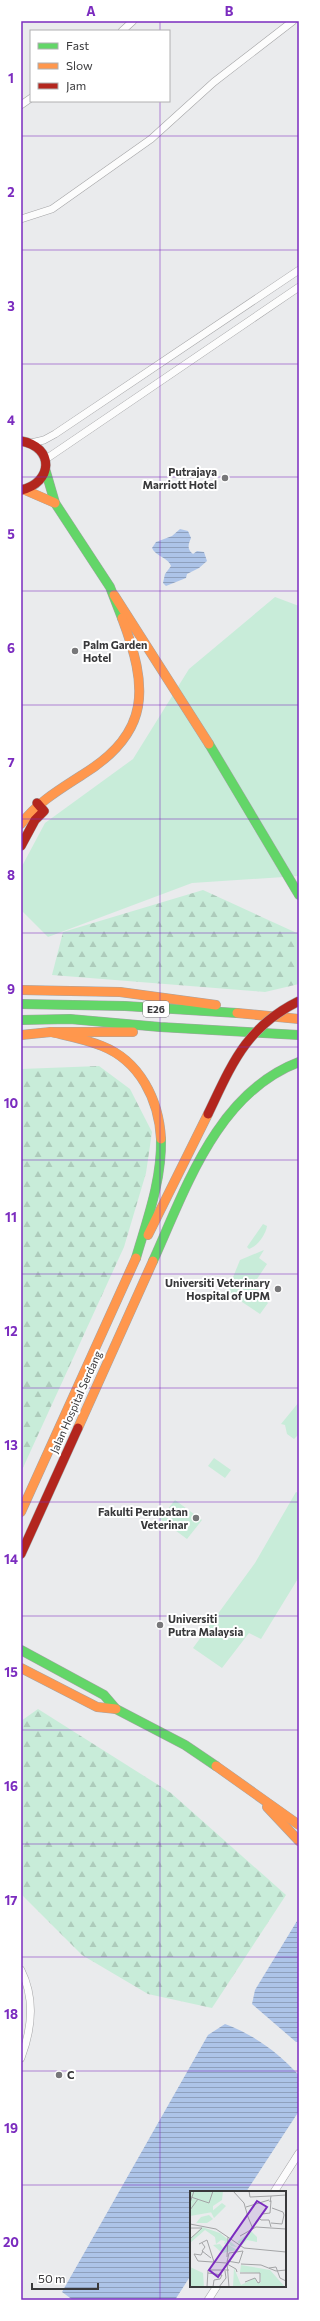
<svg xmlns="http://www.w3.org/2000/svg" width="320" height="2321" font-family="Commissioner,sans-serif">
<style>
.green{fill:#c8ecd9}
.forest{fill:url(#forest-firs)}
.water{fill:url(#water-rules)}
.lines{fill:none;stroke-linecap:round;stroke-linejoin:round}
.street-casing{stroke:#a4a4a6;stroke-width:8}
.fast-casing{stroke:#a4a4a6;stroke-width:10}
.slow-casing{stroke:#a4a4a6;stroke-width:10}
.jam-casing{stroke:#a4a4a6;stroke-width:10}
.street{stroke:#fcfcfc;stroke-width:7}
.fast{stroke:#63d668;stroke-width:9}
.slow{stroke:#ff974d;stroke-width:9}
.jam{stroke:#b3261e;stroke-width:9}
.jam-bridge-casing{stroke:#a4a4a6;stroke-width:10;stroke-linecap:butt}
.jam-bridge{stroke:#b3261e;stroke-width:9}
.grid{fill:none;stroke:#7b2cbf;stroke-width:1;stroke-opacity:0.55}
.poi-dot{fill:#777779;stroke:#fff;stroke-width:1.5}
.labels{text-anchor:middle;stroke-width:4;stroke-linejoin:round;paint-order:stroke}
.shield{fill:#fff;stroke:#747476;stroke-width:1}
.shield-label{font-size:10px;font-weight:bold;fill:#39393b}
.poi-label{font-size:11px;font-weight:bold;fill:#39393b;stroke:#fff;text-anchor:end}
.street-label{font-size:11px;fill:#39393b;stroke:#fff}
.inset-road{fill:none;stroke:#a3a4a6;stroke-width:1}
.view{fill:#7b2cbf;fill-opacity:0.15;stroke:#7b2cbf;stroke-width:2}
.inset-edge{fill:none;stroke:#39393b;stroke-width:2}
.neatline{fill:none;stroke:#7b2cbf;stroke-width:1.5}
.grid-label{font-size:13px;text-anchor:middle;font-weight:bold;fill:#7b2cbf}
</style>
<defs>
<pattern id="forest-firs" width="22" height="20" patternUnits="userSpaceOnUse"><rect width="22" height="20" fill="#c8ecd9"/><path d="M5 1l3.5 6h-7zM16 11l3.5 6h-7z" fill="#adcbbb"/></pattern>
<pattern id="water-rules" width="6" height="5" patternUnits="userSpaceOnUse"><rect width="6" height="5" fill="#adc4e8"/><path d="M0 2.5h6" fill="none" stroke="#8ea0bd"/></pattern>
</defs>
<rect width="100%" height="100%" fill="#eaebed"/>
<g class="green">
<polygon points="275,597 299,606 299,876 192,883 48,937 21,910 21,868 45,823 133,759 189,669"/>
<path d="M263,1224l4,2c-1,8 -10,21 -18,23l-2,-2z"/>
<polygon points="264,1250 259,1258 267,1264 257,1279 259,1300 264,1299 268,1303 260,1314 227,1292 240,1260"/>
<polygon points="299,1402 299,1434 294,1439 287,1434 285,1425 281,1424"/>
<polygon points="214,1458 231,1470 225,1478 208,1466"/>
<polygon points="296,1492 299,1493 299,1577 261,1639 249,1633 222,1668 193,1648 255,1563"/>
<polygon points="175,1500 202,1520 187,1539 160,1519"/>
</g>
<g class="forest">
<polygon points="203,890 299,934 299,984 265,992 52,975 63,932"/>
<polygon points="99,1066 130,1089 152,1132 146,1173 124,1247 21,1472 21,1069"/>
<polygon points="38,1709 171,1793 286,1895 212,2008 148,1994 82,1955 21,1894 21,1721"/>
</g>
<g class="water">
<path d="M180,529l8,2 3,7c-3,7 -4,11 2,16l4,-3 7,1 3,9 -8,7 -12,6 -1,4 -20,8 -3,-3 2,-9 6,-8c-3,-9 -15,-9 -19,-18l4,-6 16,-6z"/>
<polygon points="297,1921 299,2042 296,2042 252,2004 255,1990"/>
<path d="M225,2024c31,12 51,27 74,51v36l-53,81h-55v83l-16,25h-102l-11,-8 146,-257z"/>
</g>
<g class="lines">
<defs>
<g id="street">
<polyline points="122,31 133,21"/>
<polyline points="21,105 31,98"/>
<polyline points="21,219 52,209 151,139 214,82 293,21"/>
<polyline points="31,443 44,440 55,434 299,270"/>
<polyline points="46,459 299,287"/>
<path d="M21,1970c14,28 11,59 0,88"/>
<polyline points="274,2192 299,2153"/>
<polyline points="208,2300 217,2286"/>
</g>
<g id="fast">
<polyline points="46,472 55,503 110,587 122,618"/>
<polyline points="209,744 299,895"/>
<polyline points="21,1004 125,1006 237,1013"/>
<polyline points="21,1020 70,1019 160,1027 299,1035"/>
<path d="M136,1258c11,-38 26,-78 25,-119"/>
<path d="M153,1261c33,-73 64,-168 146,-199"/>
<polyline points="21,1650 104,1695 116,1709 185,1745 216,1766"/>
</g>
<g id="slow">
<polyline points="25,490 55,503"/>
<polyline points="114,595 209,744"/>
<path d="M21,824c17,-22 38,-34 61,-49 70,-43 66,-88 40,-157"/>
<polyline points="21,990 120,992 216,1005"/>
<polyline points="237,1013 299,1019"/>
<path d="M51,1032c17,4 34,7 51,14 38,15 57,54 59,93"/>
<polyline points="21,1035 51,1032 133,1032"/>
<polyline points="148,1235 208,1114"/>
<polyline points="78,1428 153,1261"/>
<polyline points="21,1512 136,1258"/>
<polyline points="21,1668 97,1707 116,1709"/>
<polyline points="216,1766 299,1825"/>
<polyline points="267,1807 299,1841"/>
</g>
<g id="jam">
<path d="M21,441c34,6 32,42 0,49"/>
<polyline points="21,846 35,820 44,811 37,803"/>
<polyline points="21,1554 78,1428"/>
</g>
</defs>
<use href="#street" class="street-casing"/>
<use href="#fast" class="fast-casing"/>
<use href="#slow" class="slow-casing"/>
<use href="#jam" class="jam-casing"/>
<use href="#street" class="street"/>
<use href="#fast" class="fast"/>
<use href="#slow" class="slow"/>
<use href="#jam" class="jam"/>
<defs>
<path id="jam-bridge" d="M208,1114c24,-50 38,-87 91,-113"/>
</defs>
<use href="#jam-bridge" class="jam-bridge-casing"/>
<use href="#jam-bridge" class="jam-bridge"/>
</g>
<path class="grid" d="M160,21v10M160,101v2199M21,136h278M21,250h278M21,364h278M21,477h278M21,591h278M21,705h278M21,819h278M21,933h278M21,1047h278M21,1160h278M21,1274h278M21,1388h278M21,1502h278M21,1616h278M21,1730h278M21,1844h278M21,1957h278M21,2071h278M21,2185h278"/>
<g class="poi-dot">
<circle cx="225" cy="478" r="4"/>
<circle cx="75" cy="651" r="4"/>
<circle cx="278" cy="1289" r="4"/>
<circle cx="196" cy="1518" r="4"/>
<circle cx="160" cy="1625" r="4"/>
<circle cx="59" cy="2075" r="4"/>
</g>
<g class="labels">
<rect class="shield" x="143" y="1001" width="26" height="16" rx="3"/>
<g class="shield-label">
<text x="156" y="1013">E26</text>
</g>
<g class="poi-label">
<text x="217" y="476">Putrajaya<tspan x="217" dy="13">Marriott Hotel</tspan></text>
<text x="83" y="649" text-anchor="start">Palm Garden<tspan x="83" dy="13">Hotel</tspan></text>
<text x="270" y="1287">Universiti Veterinary<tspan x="270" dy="13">Hospital of UPM</tspan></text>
<text x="188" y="1516">Fakulti Perubatan<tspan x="188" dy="13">Veterinar</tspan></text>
<text x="168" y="1623" text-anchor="start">Universiti<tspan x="168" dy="13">Putra Malaysia</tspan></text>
<text x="67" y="2079" text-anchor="start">C</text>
</g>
<g class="street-label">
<text transform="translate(76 1402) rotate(-66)" y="4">Jalan Hospital Serdang</text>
</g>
</g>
<g transform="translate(190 2191)">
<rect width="96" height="96" fill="#eaebed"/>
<path d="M0,0h33l-1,9 -9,6v6l-23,4zM30,53l3,4 4,-4 10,6 -15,3 -9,-8zM51,74l29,5 15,17h-52l1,-19 7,17 14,-7 2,5 4,-1 -1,-9 -20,-1z" fill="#c8ecd9"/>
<path d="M12,36l18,6 17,14 -6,-1 -2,-3 -5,1 1,-3 -4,-1 -5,4 -1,-7 -10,-7 -15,13v-3zM61,40l6,6v5l-10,-2 -5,5 -5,-3zM0,76l13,6 1,14h-14z" fill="#c8ecd9"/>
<path d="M32,12l4,3 -12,12 -3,-6zM19,24l4,4 -6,4h-11l5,-6z" fill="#c8ecd9"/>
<path class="inset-road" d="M43,0l11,12 4,14M59,0l1,6 21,-1 -1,6 1,-2M81,5l15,-1M1,6l18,6 4,-12M0,12l4,-12M56,16l23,-7M0,19l8,-11M58,26l5,12M81,32l11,1 2,-9 -1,-3 -11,-4M0,33l26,5 28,19 42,4M81,36l-2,-7h-8l-2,-2 3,-4 8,-1 1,-12M0,37h12l-12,11M50,45l16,-9 30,2M12,52l3,4 -3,4 9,7M9,53l8,-4 7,22M13,60l-2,4 -7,-1 4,7 29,2M37,66l1,-20M37,70l12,2M37,71l2,-9 14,-2M37,72l2,24M49,72l4,-12M37,73l9,5 1,3M51,73l20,1 15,6 10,-1M79,77l7,-1 4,11 6,3M18,82l14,2 -2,4 -6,1 -1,7M50,82h20v9l-2,1 -3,-5 -10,4M17,96l1,-17h21M29,96l7,-9 -1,-7"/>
<path class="view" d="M67,10l10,6 -49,70 -9,-7z"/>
<rect width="96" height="96" class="inset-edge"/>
</g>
<rect width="320" height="2321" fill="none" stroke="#ffffff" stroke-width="44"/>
<rect x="30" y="30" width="140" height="72" fill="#ffffff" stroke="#b0b0b1"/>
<rect x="38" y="43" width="20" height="6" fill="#63d668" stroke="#b0b0b1"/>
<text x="66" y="50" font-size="12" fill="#39393b">Fast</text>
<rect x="38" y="63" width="20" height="6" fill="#ff974d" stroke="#b0b0b1"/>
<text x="66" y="70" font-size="12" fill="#39393b">Slow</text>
<rect x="38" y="83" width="20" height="6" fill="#b3261e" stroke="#b0b0b1"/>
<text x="66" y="90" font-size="12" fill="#39393b">Jam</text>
<path d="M32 2283v6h66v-6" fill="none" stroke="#39393b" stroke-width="2"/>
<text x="38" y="2283" font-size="12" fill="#39393b" stroke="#ffffff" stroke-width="3" paint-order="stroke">50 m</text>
<rect x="22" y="22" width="276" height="2277" class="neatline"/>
<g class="grid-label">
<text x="91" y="16">A</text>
<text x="229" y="16">B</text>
<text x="11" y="83">1</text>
<text x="11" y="197">2</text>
<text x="11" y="311">3</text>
<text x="11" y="425">4</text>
<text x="11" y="539">5</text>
<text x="11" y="653">6</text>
<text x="11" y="767">7</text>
<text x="11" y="880">8</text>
<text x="11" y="994">9</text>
<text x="11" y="1108">10</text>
<text x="11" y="1222">11</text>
<text x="11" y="1336">12</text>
<text x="11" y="1450">13</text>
<text x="11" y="1564">14</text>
<text x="11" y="1677">15</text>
<text x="11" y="1791">16</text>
<text x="11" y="1905">17</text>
<text x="11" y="2019">18</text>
<text x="11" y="2133">19</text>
<text x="11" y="2247">20</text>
</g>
</svg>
